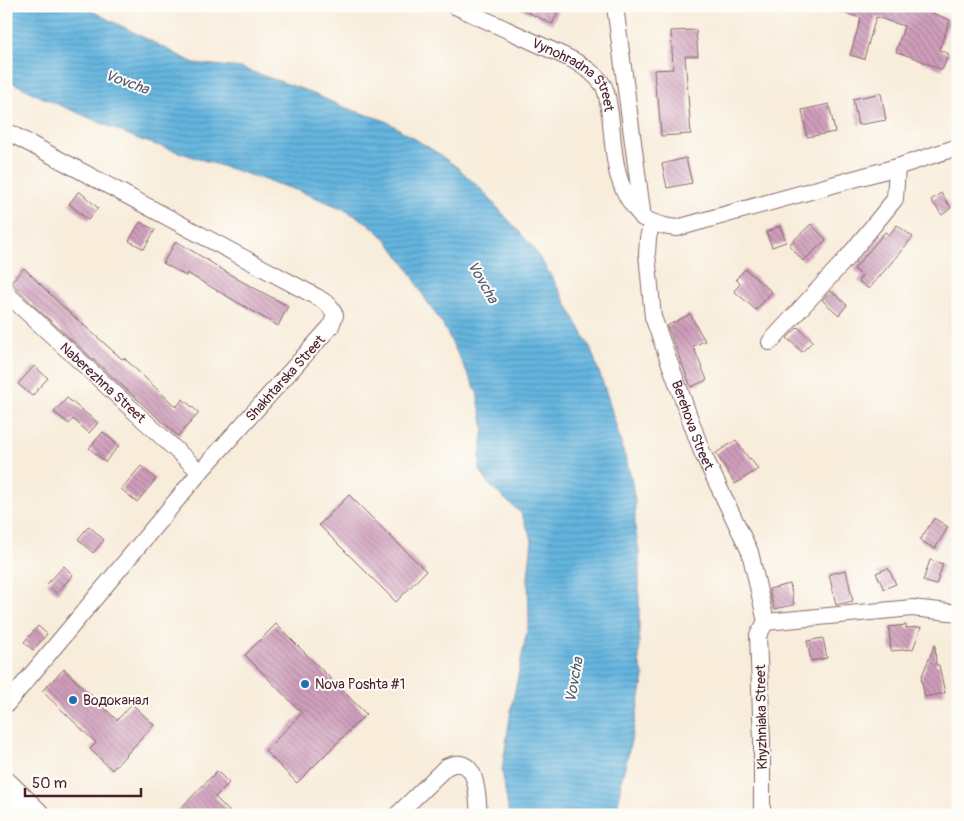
<svg xmlns="http://www.w3.org/2000/svg" width="964" height="821" font-family="Pangolin,sans-serif">
<style>
.water{fill:url(#water-rules);stroke:#576a85}
.building{fill:url(#building-back-hatch)}
.lines{fill:none;stroke-linecap:round;stroke-linejoin:round}
.minor-casing{stroke:#876768;stroke-width:18}
.highway-casing{stroke:#876768;stroke-width:27}
.minor{stroke:#fff;stroke-width:16}
.highway{stroke:#fff;stroke-width:25}
.poi-dot{fill:#1f6fb2;stroke:#fdfcf7;stroke-width:2}
.labels{text-anchor:middle;stroke-width:4;stroke-linejoin:round;paint-order:stroke}
.street-label{font-size:14px;fill:#4a1f2b;stroke:#fdfcf7}
.poi-label{font-size:14px;fill:#4a1f2b;stroke:#fdfcf7;text-anchor:start}
.water-label{font-size:15px;font-style:italic;fill:#545b73;stroke:#fdfcf7}
</style>
<defs>
<pattern id="water-rules" width="6" height="5" patternUnits="userSpaceOnUse" patternTransform="scale(1.25)"><rect width="6" height="5" fill="#64b5df"/><path d="M0 2.5h6" fill="none" stroke="#5493b5"/></pattern>
<pattern id="building-back-hatch" width="6" height="6" patternUnits="userSpaceOnUse" patternTransform="scale(1.25)"><rect width="6" height="6" fill="#cf9ebb"/><path d="M-1 5l2 2M0 0l6 6M5-1l2 2" fill="none" stroke="#aa8098"/></pattern>
</defs>
<rect width="100%" height="100%" fill="#fdfcf7"/>
<filter id="ink" filterUnits="userSpaceOnUse"><feTurbulence type="fractalNoise" baseFrequency=".02" numOctaves="2"/><feDisplacementMap in="SourceGraphic" scale="10" xChannelSelector="R" yChannelSelector="G"/><feConvolveMatrix kernelMatrix="1 2 1 2 8 2 1 2 1" color-interpolation-filters="sRGB"/></filter>
<filter id="wash" filterUnits="userSpaceOnUse"><feTurbulence type="fractalNoise" baseFrequency=".0096" numOctaves="4" result="noise"/><feDisplacementMap in="SourceGraphic" scale="20" xChannelSelector="R" yChannelSelector="G"/><feGaussianBlur stdDeviation="1.12" result="paint"/><feColorMatrix in="noise" values="0 0 0 0 0 0 0 0 0 0 0 0 0 0 0 0 0 1.4 0 .05"/><feComposite in="paint" operator="in"/></filter>
<g filter="url(#wash)">
<rect width="100%" height="100%" fill="#f8ecda"/>
<polygon class="water" points="6,6 82,6 194,63 241,68 302,89 346,108 386,121 436,152 458,168 480,188 531,245 553,279 591,349 607,395 631,477 635,502 635,527 639,552 639,662 644,677 628,755 621,781 617,815 509,815 502,770 511,710 529,621 528,577 532,540 521,513 491,487 480,470 480,456 484,429 477,392 443,325 426,300 409,270 387,240 368,223 339,207 299,191 138,139 39,96 6,79"/>
<g id="blocks">
<g class="building">
<polygon points="515,6 561,6 552,24"/>
<polygon points="834,6 914,6 950,20 939,50 949,54 942,70 915,58 896,52 904,26 876,17 864,59 850,55 861,18 833,10"/>
<polygon points="696,30 698,56 685,56 691,134 661,136 658,97 656,97 654,70 673,69 671,31"/>
<polygon points="881,93 886,120 858,125 853,99"/>
<polygon points="829,104 835,132 807,137 802,110"/>
<polygon points="686,158 692,183 667,188 662,164"/>
<polygon points="79,191 98,208 88,220 69,204"/>
<polygon points="941,193 951,208 942,215 931,200"/>
<polygon points="140,222 155,230 144,249 129,241"/>
<polygon points="811,224 826,240 803,261 789,245"/>
<polygon points="897,225 913,237 869,289 858,281 862,276 854,269 885,232 889,235"/>
<polygon points="780,226 786,242 772,247 766,232"/>
<polygon points="176,241 241,281 288,306 278,326 187,273 186,276 163,263"/>
<polygon points="24,268 61,305 122,359 124,358 176,407 183,399 199,413 178,436 33,305 11,282"/>
<polygon points="745,269 772,292 756,310 734,291 740,284 736,279"/>
<polygon points="831,291 847,305 839,315 822,300"/>
<polygon points="690,314 705,341 693,346 707,380 691,387 667,326"/>
<polygon points="798,327 813,341 802,352 787,338"/>
<polygon points="34,366 48,378 32,396 18,384"/>
<polygon points="67,398 98,423 89,433 73,419 69,424 54,412"/>
<polygon points="103,432 119,446 105,462 89,448"/>
<polygon points="736,440 749,459 750,458 758,469 735,484 716,453"/>
<polygon points="141,466 156,479 137,502 121,489"/>
<polygon points="349,495 426,571 396,602 319,525"/>
<polygon points="934,518 948,527 935,549 920,540"/>
<polygon points="89,526 104,540 93,553 78,539"/>
<polygon points="930,560 943,564 936,585 923,581"/>
<polygon points="64,566 73,575 57,593 47,584"/>
<polygon points="888,568 896,584 884,589 876,573"/>
<polygon points="846,570 853,601 836,605 829,574"/>
<polygon points="790,584 794,605 774,609 769,589"/>
<polygon points="276,624 366,714 297,783 265,751 302,713 245,655"/>
<polygon points="906,625 906,628 921,627 913,649 891,651 889,627"/>
<polygon points="38,626 47,634 33,650 24,642"/>
<polygon points="823,638 827,658 811,661 807,641"/>
<polygon points="935,644 936,665 939,665 945,693 925,697 921,678"/>
<polygon points="64,669 117,720 132,704 154,725 112,770 90,749 96,743 42,691"/>
<polygon points="217,771 229,783 215,797 233,815 174,815"/>
</g>
</g>
</g>
<g filter="url(#ink)">
<use href="#blocks" fill-opacity="0" stroke="#876768" stroke-width="1"/>
<g class="lines">
<defs>
<g id="minor">
<path id="s1" d="M455,6l118,54c11,7 23,14 30,25 5,8 5,20 7,29 5,42 2,71 33,104"/>
<path d="M615,6l28,212c12,6 21,9 34,10l220,-61 61,-20"/>
<polyline points="6,131 317,297 329,305 335,315 331,326 200,472 6,705"/>
<path id="s2" d="M652,222l-4,16 -1,16 6,63 49,135 48,100 16,70"/>
<path id="s3" d="M6,293l194,179"/>
<polyline points="770,342 846,259 895,199 897,167"/>
<polyline points="766,622 912,608 958,613"/>
<path d="M397,815l49,-48c32,-15 31,27 33,48"/>
<polyline points="762,815 762,741 758,635 766,622"/>
</g>
<polyline id="highway" points="6,785 37,815"/>
</defs>
<use href="#minor" class="minor-casing"/>
<use href="#highway" class="highway-casing"/>
<use href="#minor" class="minor"/>
<use href="#highway" class="highway"/>
</g>
</g>
<g class="poi-dot">
<circle cx="305" cy="684" r="5"/>
<circle cx="73" cy="700" r="5"/>
</g>
<g class="labels">
<g class="street-label">
<text dy="5" stroke="none"><textPath href="#s1" startOffset="141">Vynohradna Street</textPath></text>
<text transform="translate(285 378) rotate(-48)" y="5">Shakhtarska Street</text>
<text dy="5" stroke="none"><textPath href="#s3" startOffset="132">Naberezhna Street</textPath></text>
<text dy="5" stroke="none"><textPath href="#s2" startOffset="211">Berehova Street</textPath></text>
<text transform="translate(761 717) rotate(-91)" y="5">Khyzhniaka Street</text>
</g>
<g class="poi-label">
<text x="315" y="689">Nova Poshta #1</text>
<text x="83" y="705">Водоканал</text>
</g>
<g class="water-label">
<text transform="translate(127 82) rotate(20)" y="5">Vovcha</text>
<text transform="translate(483 282) rotate(60)" y="5">Vovcha</text>
<text transform="translate(574 680) rotate(-80)" y="5">Vovcha</text>
</g>
</g>
<rect width="964" height="821" fill="none" stroke="#fdfcf7" stroke-width="25"/>
<path d="M25 788v8h116v-8" fill="none" stroke="#4a1f2b" stroke-width="2.5"/>
<text x="32" y="788" font-size="15" fill="#4a1f2b" stroke="#fdfcf7" stroke-width="4" paint-order="stroke">50 m</text>
</svg>
